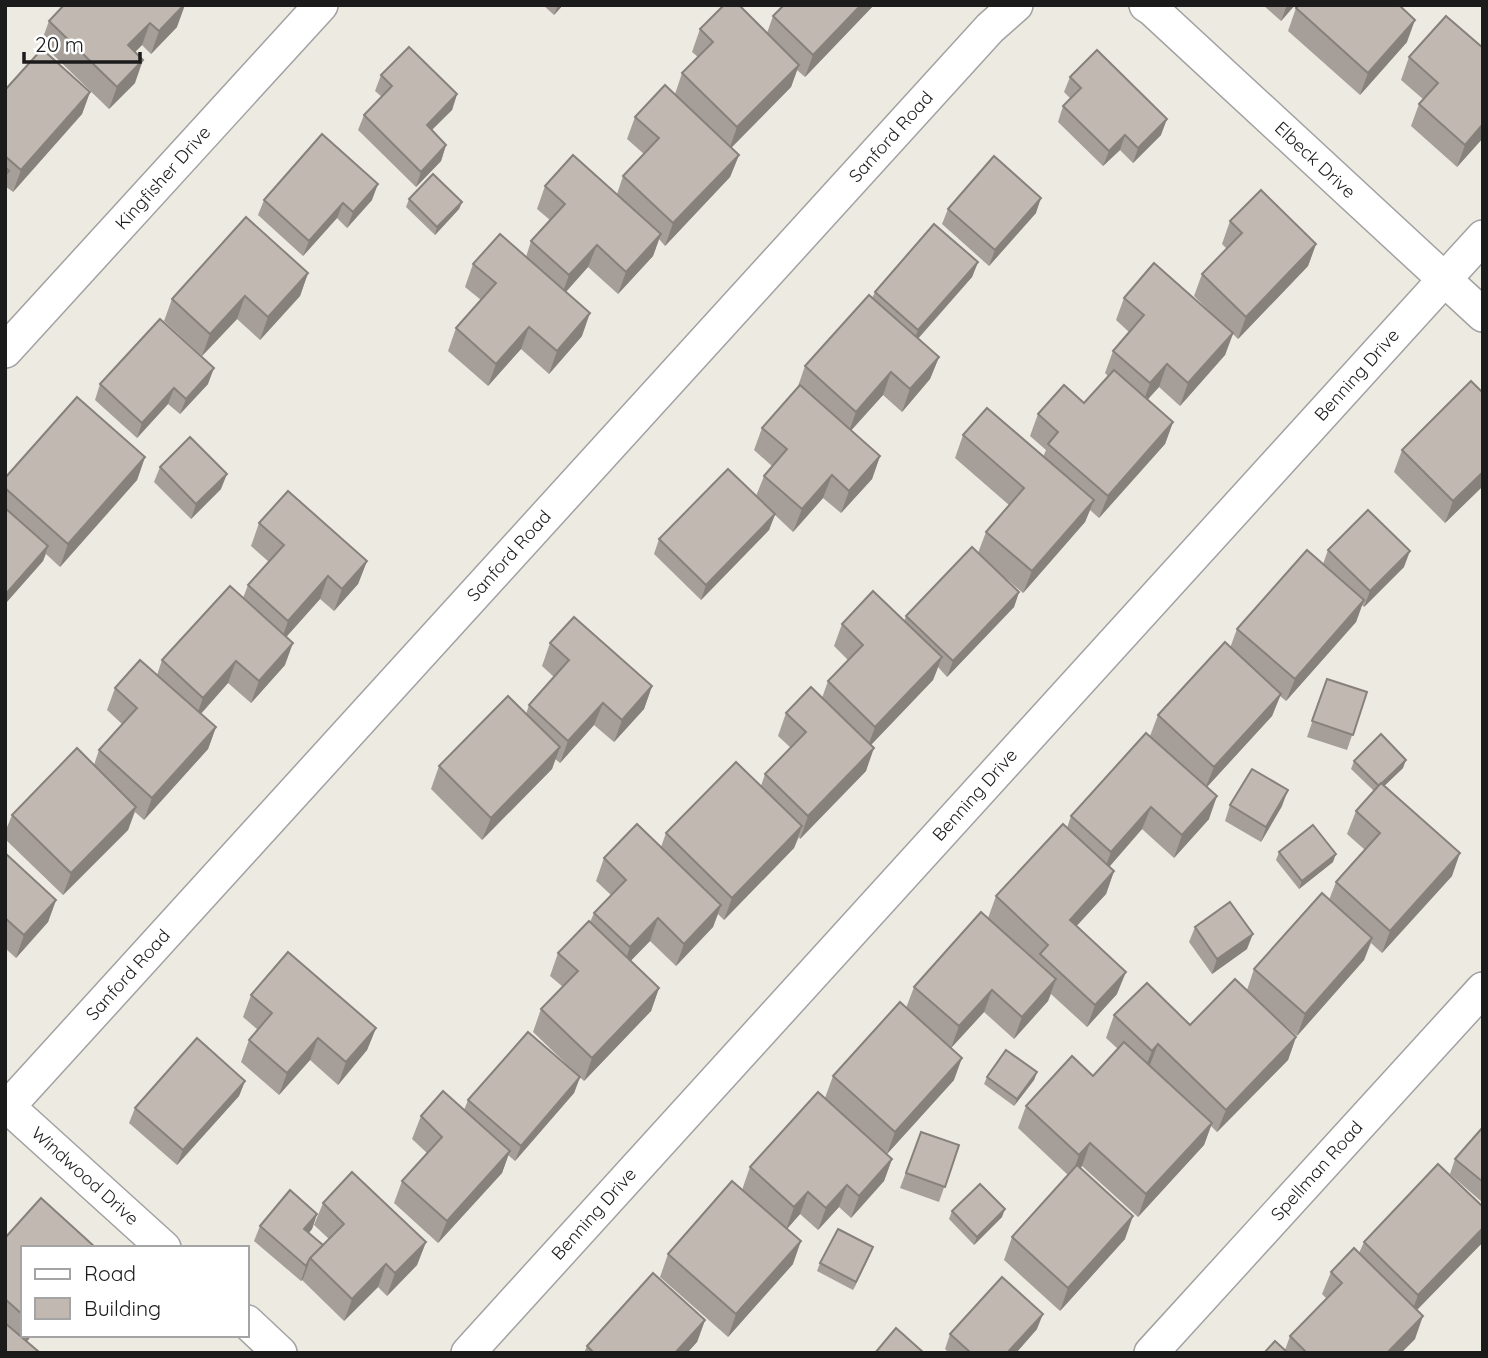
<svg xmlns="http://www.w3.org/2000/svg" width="1488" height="1358" font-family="Quicksand,sans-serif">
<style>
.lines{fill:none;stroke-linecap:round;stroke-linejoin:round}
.minor-casing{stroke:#a2a2a2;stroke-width:36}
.minor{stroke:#fff;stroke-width:33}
.wall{fill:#a69e98}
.shaded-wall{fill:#87817c}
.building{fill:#c1b8b1;stroke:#87817c;stroke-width:2}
.labels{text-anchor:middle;stroke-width:6;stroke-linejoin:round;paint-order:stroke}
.street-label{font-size:18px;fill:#1b1b1b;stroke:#fff}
</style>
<rect width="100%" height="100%" fill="#edeae1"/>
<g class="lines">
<defs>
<g id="minor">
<polyline points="1146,5 1152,9 1483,315"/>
<polyline points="5,351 321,5"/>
<polyline points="5,1104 164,1248"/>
<polyline points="5,1110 990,28 1016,5"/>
<polyline points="247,1322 280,1353"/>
<polyline points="468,1353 1483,237"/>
<polyline points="1151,1353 1483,989"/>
</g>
</defs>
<use href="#minor" class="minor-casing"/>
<use href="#minor" class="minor"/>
</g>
<g class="wall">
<polygon points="64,5 177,27 151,54 142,45 135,52 135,83 109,109 41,43 49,21"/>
<polygon points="543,5 563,5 554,15"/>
<polygon points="784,5 874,5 805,77 797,70 791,87 731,148 739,155 730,177 665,246 659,239 653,256 618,294 588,267 566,292 582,336 549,374 521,349 488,386 448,351 456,328 481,300 465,287 473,264 526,257 531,241 550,220 537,209 545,186 617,194 623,176 644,154 627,139 635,117 675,94 682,73 698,57 692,52 700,29 767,33 773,16"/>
<polygon points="1263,5 1295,5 1281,21"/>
<polygon points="1296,8 1407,42 1360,95 1288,31"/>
<polygon points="1483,48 1483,138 1457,167 1411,126 1419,104 1423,99 1401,80 1409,57"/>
<polygon points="381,75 457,94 452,110 431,130 446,145 441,161 416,187 358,130 364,115 382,97 375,91"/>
<polygon points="1070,77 1161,135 1133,163 1120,150 1103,166 1058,122 1063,106 1071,99 1064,92"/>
<polygon points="5,90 90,92 82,114 13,192 5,186"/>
<polygon points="409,199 462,202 459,209 435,235 406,207"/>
<polygon points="264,200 372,200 347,228 337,218 303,256 258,215"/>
<polygon points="948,209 1036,213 989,266 942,224"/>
<polygon points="1230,221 1316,244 1308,266 1238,339 1233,334 1225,355 1180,406 1159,387 1147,399 1173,422 1165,444 1099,518 1090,510 1085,522 1023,593 995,569 1019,592 1014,607 947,677 938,667 933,680 871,745 866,771 800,839 799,837 794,848 724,920 718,914 713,927 676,966 650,941 630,961 659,988 651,1011 584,1081 533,1032 541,1009 563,987 550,976 558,953 590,922 594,913 611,895 596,881 604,858 661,847 666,833 761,786 765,774 791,748 778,736 786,713 822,698 828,681 848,660 834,646 842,624 904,621 906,616 978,553 986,532 1009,505 955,458 963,435 1043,457 1046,450 1030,436 1038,414 1084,403 1108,376 1105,373 1113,351 1129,332 1116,320 1124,298 1214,316 1194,296 1202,274 1227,249 1222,244"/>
<polygon points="978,262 972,277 918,339 939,357 930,379 902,412 883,395 851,430 880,456 872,479 841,513 823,498 793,532 775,515 769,530 701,600 654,554 659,539 756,496 764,476 772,466 754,450 762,428 797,389 805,366 872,298 875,292"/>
<polygon points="308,273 300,296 260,340 237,319 202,356 164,321 172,299"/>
<polygon points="100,384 208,384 180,414 168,404 137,438 95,400"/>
<polygon points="1483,393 1483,486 1445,523 1394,472 1402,450"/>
<polygon points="145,457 137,480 60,567 46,554 43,561 5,604 5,478"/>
<polygon points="160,467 221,489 191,519 154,482"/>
<polygon points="259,523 367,561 358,584 334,611 320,599 286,637 285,665 251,703 228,683 201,714 216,727 208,749 144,820 135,812 128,830 63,895 5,839 5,832 12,815 94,765 99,750 122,724 107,710 115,688 157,675 162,660 243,598 248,585 269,562 251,546"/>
<polygon points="1328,550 1404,567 1364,607 1362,605 1356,622 1286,701 1280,696 1272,716 1207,787 1209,819 1174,858 1142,829 1109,867 1114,871 1106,894 1076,926 1117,994 1087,1027 1051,994 1048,1001 1014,1039 984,1012 951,1048 954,1080 887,1154 892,1159 884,1181 851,1218 839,1207 818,1230 800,1214 787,1229 793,1264 728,1337 660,1277 668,1254 742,1190 750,1167 825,1098 833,1076 906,1008 914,987 988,918 996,896 1067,828 1071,816 1150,736 1158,715 1230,648 1237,629 1323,564"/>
<polygon points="550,643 652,686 644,709 614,742 594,725 560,763 555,759 552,769 482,840 431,789 439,766 526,714 529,705 554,677 542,666"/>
<polygon points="1327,679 1367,692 1347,750 1307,737"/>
<polygon points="1354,761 1403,768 1384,786 1452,876 1382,953 1371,943 1364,960 1297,1036 1273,1015 1296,1037 1288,1060 1217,1132 1211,1126 1204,1145 1138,1217 1082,1166 1081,1168 1125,1239 1060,1311 1004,1260 1012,1237 1068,1175 1018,1128 1026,1106 1093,1076 1118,1049 1106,1038 1114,1015 1190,1025 1247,990 1254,969 1329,900 1336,882 1365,850 1347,834 1356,811 1374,791 1351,769"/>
<polygon points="1230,805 1282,806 1261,842 1225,821"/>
<polygon points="1279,852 1333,862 1299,889 1276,860"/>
<polygon points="5,853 56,900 48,922 16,958 5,948"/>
<polygon points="1195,927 1247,949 1212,974 1189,942"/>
<polygon points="251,995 376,1028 367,1050 338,1085 310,1060 279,1095 241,1062 249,1040 258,1030 243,1017"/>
<polygon points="1037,1072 1034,1080 1014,1106 984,1084 987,1077"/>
<polygon points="580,1077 574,1093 515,1161 508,1155 502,1173 438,1243 394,1203 402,1181 427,1153 412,1139 421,1116 464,1110 468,1100"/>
<polygon points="245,1081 239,1096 177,1165 129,1123 135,1108"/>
<polygon points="1483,1127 1483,1203 1450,1174 1455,1159"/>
<polygon points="921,1132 959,1145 939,1202 900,1188"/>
<polygon points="323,1203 426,1242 417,1265 387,1296 378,1287 344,1321 302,1280 303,1279 301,1281 254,1241 260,1226 317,1214 312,1229 309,1233 323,1245 329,1239 314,1225"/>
<polygon points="952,1211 1002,1217 974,1245 949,1219"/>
<polygon points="1483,1228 1483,1242 1417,1310 1415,1339 1401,1353 1264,1353 1285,1350 1290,1336 1327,1299 1322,1294 1331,1272 1359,1253 1364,1242"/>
<polygon points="5,1238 23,1248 23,1335 32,1335 27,1342 5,1353"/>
<polygon points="870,1255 853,1290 817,1271 820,1263"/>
<polygon points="705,1320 697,1342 687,1353 584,1353 587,1346"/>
<polygon points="1037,1329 1016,1353 949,1353 945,1349 950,1334"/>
</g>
<g class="shaded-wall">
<polygon points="185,5 177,27 151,54 159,31"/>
<polygon points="558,5 563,5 554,15"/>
<polygon points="861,5 874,5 805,77 813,55"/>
<polygon points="1287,5 1295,5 1281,21"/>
<polygon points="1415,20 1407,42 1360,95 1368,73"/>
<polygon points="150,23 142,45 120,67 128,45"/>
<polygon points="143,60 135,83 109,109 117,87"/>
<polygon points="799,65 791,87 729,150 737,127"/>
<polygon points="90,92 82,114 13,192 21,170"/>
<polygon points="457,94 452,110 421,141 427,125"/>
<polygon points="1167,119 1161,135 1133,163 1138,148"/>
<polygon points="1483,124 1483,138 1457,167 1465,145"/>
<polygon points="1125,135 1120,150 1103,166 1109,151"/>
<polygon points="446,145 441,161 416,187 421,172"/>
<polygon points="739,155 730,177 665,246 673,223"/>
<polygon points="378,184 372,200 347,228 353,212"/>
<polygon points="1041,198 1036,213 989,266 995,250"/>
<polygon points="462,202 459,209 435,235 437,227"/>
<polygon points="343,203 337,218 303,256 309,241"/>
<polygon points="661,234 653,256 618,294 626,272"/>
<polygon points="1316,244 1308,266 1238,339 1246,317"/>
<polygon points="597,245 588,267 561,297 569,275"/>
<polygon points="978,262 972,277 912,345 918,330"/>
<polygon points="308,273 300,296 260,340 268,317"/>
<polygon points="245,296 237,319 202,356 210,334"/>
<polygon points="590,313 582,336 549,374 557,351"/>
<polygon points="529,327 521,349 488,386 496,364"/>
<polygon points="1233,333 1225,355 1180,406 1188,383"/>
<polygon points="939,357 930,379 902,412 910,389"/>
<polygon points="1167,364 1159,387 1142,406 1150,383"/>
<polygon points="214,368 208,384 180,414 186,399"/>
<polygon points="891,372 883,395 848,434 856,412"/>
<polygon points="174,388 168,404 137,438 142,423"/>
<polygon points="1173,422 1165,444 1099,518 1108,496"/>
<polygon points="880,456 872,479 841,513 849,491"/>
<polygon points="145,457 137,480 60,567 68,544"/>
<polygon points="1483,472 1483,486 1445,523 1453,501"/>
<polygon points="227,474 221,489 191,519 196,504"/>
<polygon points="832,475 823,498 793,532 802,509"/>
<polygon points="1094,500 1085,522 1023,593 1032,571"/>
<polygon points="775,514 769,530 701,600 706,585"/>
<polygon points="48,546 43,561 5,604 5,595"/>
<polygon points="1410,551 1404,567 1364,607 1370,591"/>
<polygon points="367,561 358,584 334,611 342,589"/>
<polygon points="328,576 320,599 280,644 288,621"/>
<polygon points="1019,592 1014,607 947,677 953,661"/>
<polygon points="1364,600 1356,622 1286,701 1295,679"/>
<polygon points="293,643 285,665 251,703 259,681"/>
<polygon points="942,657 933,680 867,749 875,727"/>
<polygon points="236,661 228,683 195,720 203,698"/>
<polygon points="652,686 644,709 614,742 622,720"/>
<polygon points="1281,694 1272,716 1205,789 1214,767"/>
<polygon points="603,703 594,725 560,763 568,741"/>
<polygon points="216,727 208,749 144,820 152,798"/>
<polygon points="560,747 552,769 482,840 491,818"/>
<polygon points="874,748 866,771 800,839 808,816"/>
<polygon points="1406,760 1403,768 1376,794 1379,786"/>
<polygon points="1288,790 1282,806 1261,842 1266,827"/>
<polygon points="1217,796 1209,819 1174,858 1182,835"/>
<polygon points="136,807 128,830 63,895 71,873"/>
<polygon points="1151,807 1142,829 1103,874 1111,852"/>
<polygon points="802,826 794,848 724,920 732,898"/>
<polygon points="1460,853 1452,876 1382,953 1390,931"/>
<polygon points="1336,854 1333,862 1299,889 1302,881"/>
<polygon points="1114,871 1106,894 1061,943 1070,920"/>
<polygon points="56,900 48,922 16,958 24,935"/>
<polygon points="721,905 713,927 676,966 684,944"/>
<polygon points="658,918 650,941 622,970 630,947"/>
<polygon points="1253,934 1247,949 1212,974 1217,959"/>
<polygon points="1372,938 1364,960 1297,1036 1305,1014"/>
<polygon points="1126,972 1117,994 1087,1027 1095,1005"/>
<polygon points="1056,979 1048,1001 1014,1039 1022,1017"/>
<polygon points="659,988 651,1011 584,1081 592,1058"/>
<polygon points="992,990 984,1012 951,1048 959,1026"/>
<polygon points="376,1028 367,1050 338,1085 346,1062"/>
<polygon points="1296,1037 1288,1060 1217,1132 1226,1110"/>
<polygon points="318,1038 310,1060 279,1095 287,1073"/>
<polygon points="1158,1044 1149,1067 1143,1073 1152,1051"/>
<polygon points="962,1058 954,1080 887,1154 895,1132"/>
<polygon points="1037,1072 1034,1080 1014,1106 1017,1099"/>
<polygon points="580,1077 574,1093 515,1161 521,1146"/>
<polygon points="245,1081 239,1096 177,1165 183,1150"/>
<polygon points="1212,1123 1204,1145 1138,1217 1146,1194"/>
<polygon points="1090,1143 1082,1166 1071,1178 1079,1155"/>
<polygon points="510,1151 502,1173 438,1243 447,1221"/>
<polygon points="892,1159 884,1181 851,1218 859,1196"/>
<polygon points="847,1185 839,1207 818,1230 826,1208"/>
<polygon points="808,1192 800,1214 786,1230 794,1207"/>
<polygon points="1005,1209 1002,1217 974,1245 977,1237"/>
<polygon points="317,1214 312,1229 299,1244 304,1229"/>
<polygon points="1133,1216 1125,1239 1060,1311 1068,1288"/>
<polygon points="1483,1228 1483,1242 1410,1317 1418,1295"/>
<polygon points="801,1241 793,1264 728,1337 736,1314"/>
<polygon points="426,1242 417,1265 387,1296 395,1273"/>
<polygon points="873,1247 870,1255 853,1290 856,1282"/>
<polygon points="309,1263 303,1279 301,1281 306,1266"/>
<polygon points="386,1264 378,1287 344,1321 352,1299"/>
<polygon points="1043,1314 1037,1329 1016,1353 1007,1353"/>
<polygon points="1423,1316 1415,1339 1401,1353 1387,1353"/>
<polygon points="705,1320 697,1342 687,1353 675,1353"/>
<polygon points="27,1335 32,1335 23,1345"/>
</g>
<g class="building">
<polygon points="64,5 184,5 159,31 150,23 128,45 143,60 117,87 49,21"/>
<polygon points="724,5 739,5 799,65 737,127 682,73 713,42 700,29"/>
<polygon points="784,5 861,5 813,55 773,16"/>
<polygon points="1299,5 1399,5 1415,20 1368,73 1296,8"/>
<polygon points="1446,16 1483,48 1483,124 1465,145 1419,104 1438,83 1409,57"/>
<polygon points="409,47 457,94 427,125 446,145 421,172 364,115 392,86 381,75"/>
<polygon points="42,49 90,92 21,170 5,156 5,90"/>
<polygon points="1097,50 1167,119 1138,148 1125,135 1109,151 1063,106 1081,88 1070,77"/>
<polygon points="665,85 739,155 673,223 623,176 659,138 635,117"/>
<polygon points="322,134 378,184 353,212 343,203 309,241 264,200"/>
<polygon points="573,155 661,234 626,272 597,245 569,275 531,241 565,204 545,186"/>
<polygon points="994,156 1041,198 995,250 948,209"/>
<polygon points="5,167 9,171 5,175"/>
<polygon points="433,174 462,202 437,227 409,199"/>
<polygon points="1261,190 1316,244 1246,317 1202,274 1242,233 1230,221"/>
<polygon points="246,217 308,273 268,317 245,296 210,334 172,299"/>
<polygon points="934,224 978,262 918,330 875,292"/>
<polygon points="500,234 590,313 557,351 529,327 496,364 456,328 496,283 473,264"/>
<polygon points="1154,263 1233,333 1188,383 1167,364 1150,383 1113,351 1144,315 1124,298"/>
<polygon points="869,295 939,357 910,389 891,372 856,412 805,366"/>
<polygon points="160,319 214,368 186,399 174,388 142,423 100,384"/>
<polygon points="1114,370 1173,422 1108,496 1048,444 1058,432 1038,414 1064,385 1084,403"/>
<polygon points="1471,381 1483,393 1483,472 1453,501 1402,450"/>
<polygon points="800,385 880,456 849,491 832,475 802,509 764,476 787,449 762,428"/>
<polygon points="77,397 145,457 68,544 5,488 5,478"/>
<polygon points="987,408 1094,500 1032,571 986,532 1024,488 963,435"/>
<polygon points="190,437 227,474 196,504 160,467"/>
<polygon points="728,469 775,514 706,585 659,539"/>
<polygon points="288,491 367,561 342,589 328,576 288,621 248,585 284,545 259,523"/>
<polygon points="5,508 48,546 5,595"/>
<polygon points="1368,510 1410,551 1370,591 1328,550"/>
<polygon points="972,547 1019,592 953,661 906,616"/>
<polygon points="1307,550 1364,600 1295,679 1237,629"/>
<polygon points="230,586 293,643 259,681 236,661 203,698 162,660"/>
<polygon points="873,591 942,657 875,727 828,681 863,645 842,624"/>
<polygon points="574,617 652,686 622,720 603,703 568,741 529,705 569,660 550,643"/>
<polygon points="1225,642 1281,694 1214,767 1158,715"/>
<polygon points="140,660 216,727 152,798 99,750 137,708 115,688"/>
<polygon points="1327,679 1367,692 1353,735 1312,721"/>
<polygon points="811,687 874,748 808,816 765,774 806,732 786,713"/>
<polygon points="508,696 560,747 491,818 439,766"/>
<polygon points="1146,733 1217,796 1182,835 1151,807 1111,852 1071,816"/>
<polygon points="1381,734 1406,760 1379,786 1354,761"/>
<polygon points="77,748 136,807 71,873 12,815"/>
<polygon points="736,762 802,826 732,898 666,833"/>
<polygon points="1252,769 1288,790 1266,827 1230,805"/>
<polygon points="1381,783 1460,853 1390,931 1336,882 1380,833 1356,811"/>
<polygon points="637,824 721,905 684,944 658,918 630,947 594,913 626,880 604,858"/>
<polygon points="1063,824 1114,871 1070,920 1126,972 1095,1005 1040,954 1048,945 996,896"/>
<polygon points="1313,825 1336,854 1302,881 1279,852"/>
<polygon points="5,853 56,900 24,935 5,918"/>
<polygon points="1322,893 1372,938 1305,1014 1254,969"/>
<polygon points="1230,902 1253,934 1217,959 1195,927"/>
<polygon points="981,912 1056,979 1022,1017 992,990 959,1026 914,987"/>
<polygon points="589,921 659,988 592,1058 541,1009 578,971 558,953"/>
<polygon points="288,952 376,1028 346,1062 318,1038 287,1073 249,1040 272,1013 251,995"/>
<polygon points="1235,979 1296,1037 1226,1110 1158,1044 1152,1051 1114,1015 1147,983 1190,1025"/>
<polygon points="900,1002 962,1058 895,1132 833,1076"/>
<polygon points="528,1032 580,1077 521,1146 468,1100"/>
<polygon points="197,1038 245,1081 183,1150 135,1108"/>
<polygon points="1124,1042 1212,1123 1146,1194 1090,1143 1079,1155 1026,1106 1072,1056 1093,1076"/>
<polygon points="1006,1050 1037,1072 1017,1099 987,1077"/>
<polygon points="443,1091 510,1151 447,1221 402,1181 442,1137 421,1116"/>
<polygon points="818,1092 892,1159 859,1196 847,1185 826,1208 808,1192 794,1207 750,1167"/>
<polygon points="1483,1127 1483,1182 1455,1159"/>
<polygon points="921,1132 959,1145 945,1187 906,1173"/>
<polygon points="1438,1164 1483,1207 1483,1228 1418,1295 1364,1242"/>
<polygon points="1077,1165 1133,1216 1068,1288 1012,1237"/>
<polygon points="352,1172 426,1242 395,1273 386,1264 352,1299 310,1258 344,1224 323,1203"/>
<polygon points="732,1181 801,1241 736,1314 668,1254"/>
<polygon points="980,1184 1005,1209 977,1237 952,1211"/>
<polygon points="290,1190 317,1214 304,1229 323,1245 310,1258 306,1266 260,1226"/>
<polygon points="41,1198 96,1248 23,1248 23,1315 5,1299 5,1238"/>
<polygon points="838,1229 873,1247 856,1282 820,1263"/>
<polygon points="1354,1248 1423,1316 1387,1353 1307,1353 1290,1336 1342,1283 1331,1272"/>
<polygon points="653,1273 705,1320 675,1353 594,1353 587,1346"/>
<polygon points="1002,1277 1043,1314 1007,1353 971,1353 950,1334"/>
<polygon points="5,1323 39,1352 39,1353 5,1353"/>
<polygon points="896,1328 924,1353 875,1353"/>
<polygon points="1275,1341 1288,1353 1264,1353"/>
</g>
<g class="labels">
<g class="street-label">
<text transform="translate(891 137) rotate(-48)" y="6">Sanford Road</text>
<text transform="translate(1315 160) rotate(43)" y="6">Elbeck Drive</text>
<text transform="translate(163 178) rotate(-48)" y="6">Kingfisher Drive</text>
<text transform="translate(1357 375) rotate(-48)" y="6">Benning Drive</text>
<text transform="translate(509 556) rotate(-48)" y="6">Sanford Road</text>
<text transform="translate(975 795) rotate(-48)" y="6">Benning Drive</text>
<text transform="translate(128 975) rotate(-48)" y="6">Sanford Road</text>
<text transform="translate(1317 1171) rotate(-48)" y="6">Spellman Road</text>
<text transform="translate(85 1176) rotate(42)" y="6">Windwood Drive</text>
<text transform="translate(594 1214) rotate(-48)" y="6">Benning Drive</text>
</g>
</g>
<rect width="1488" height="1358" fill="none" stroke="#1b1b1b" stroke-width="14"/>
<rect x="21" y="1246" width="228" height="91" fill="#ffffff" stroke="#a4a4a4" stroke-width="2"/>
<rect x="35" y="1269" width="35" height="10" fill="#ffffff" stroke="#a4a4a4" stroke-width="2"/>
<text x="84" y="1281" font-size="21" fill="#1b1b1b">Road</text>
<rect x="35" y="1298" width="35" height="21" fill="#c1b8b1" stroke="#a4a4a4" stroke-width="2"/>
<text x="84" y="1316" font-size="21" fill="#1b1b1b">Building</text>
<path d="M24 52v10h116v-10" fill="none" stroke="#1b1b1b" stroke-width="3.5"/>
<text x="35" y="52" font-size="21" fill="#1b1b1b" stroke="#ffffff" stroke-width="5" paint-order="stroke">20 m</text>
</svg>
